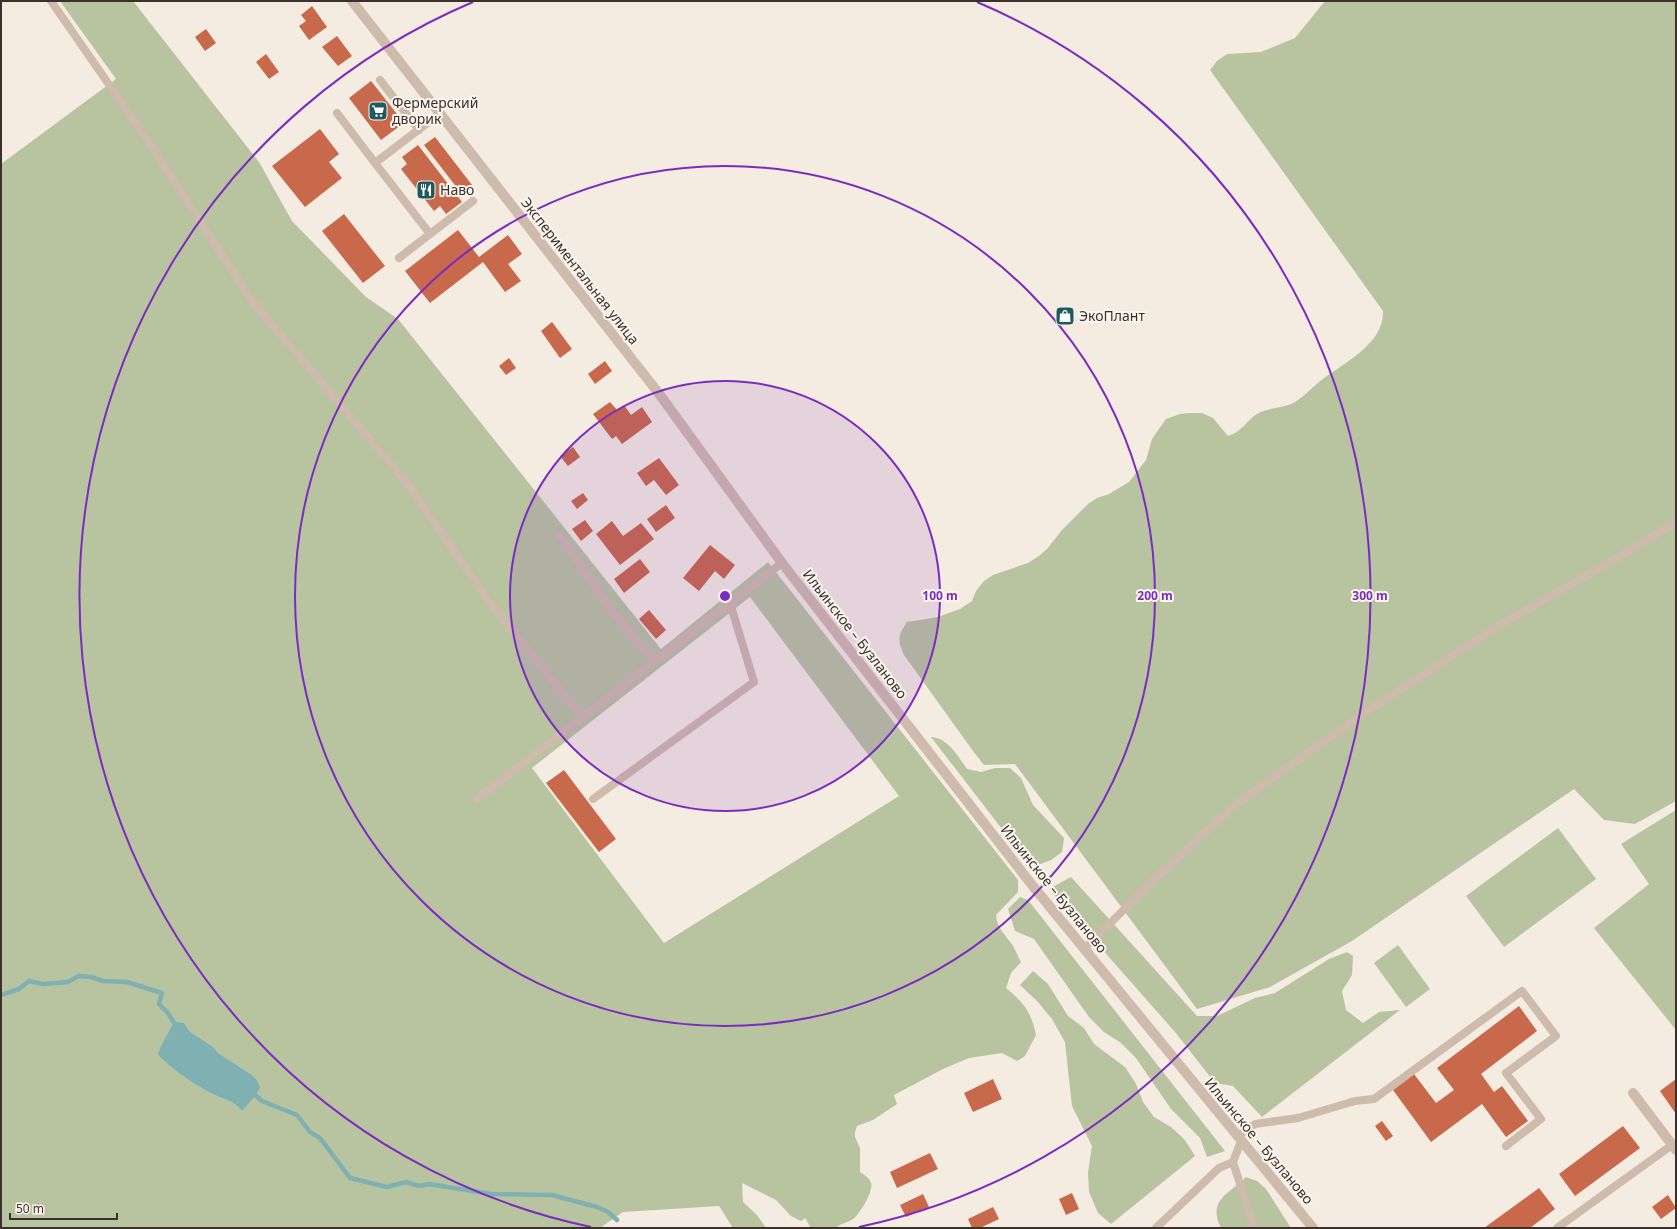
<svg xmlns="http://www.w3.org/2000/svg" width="1677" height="1229" font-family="'Noto Sans',sans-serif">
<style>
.green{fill:#b8c4a0;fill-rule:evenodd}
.water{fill:#7fb0b2}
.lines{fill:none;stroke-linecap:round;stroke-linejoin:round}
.stream{stroke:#7fb0b2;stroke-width:4.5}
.building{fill:#c8694b}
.service{stroke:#cdbbac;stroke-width:8}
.minor{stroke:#cdbbac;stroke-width:10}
.tertiary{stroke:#cdbbac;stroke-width:10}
.ring{fill:none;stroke:#7b2cbf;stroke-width:2}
.labels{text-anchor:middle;stroke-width:4;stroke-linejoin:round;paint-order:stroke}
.poi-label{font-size:14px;fill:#3b302b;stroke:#fbf5ee;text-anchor:start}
.street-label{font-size:14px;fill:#3b302b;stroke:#fbf5ee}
.centre{fill:#7b2cbf;stroke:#fbf5ee;stroke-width:2}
.ring-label{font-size:12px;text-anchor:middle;font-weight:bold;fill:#7b2cbf;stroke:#fbf5ee;stroke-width:4;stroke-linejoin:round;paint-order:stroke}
</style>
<rect width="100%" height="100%" fill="#f4ebe1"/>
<g class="green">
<path d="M60,1h73l126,161 33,59 74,76 32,22 263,330 107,-87 250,318v12l-22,23c1,14 10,20 17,31 3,5 5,11 8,16l-10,11 -5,15c18,15 25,24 30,47l-11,21 -8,5 -15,-8 -33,5 -26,11 -49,26 3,9 -24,16 -16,6 -2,6v5l5,11v24c4,3 10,6 11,11 3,8 -12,32 -18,36 -6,4 -12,4 -17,9h-25l-6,-10 -4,3 -10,-5 -15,-16 -34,-17 1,19 14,13 9,13h-33l-14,-22 -96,6 -23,16h-599v-1064l115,-85zM750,597l149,199 -235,147 -132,-175zM189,1031l23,15 5,7 32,20 -7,37 -5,-6 -24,-10 -49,-33z"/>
<path d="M1325,1h351v800l-41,23 -31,-4 -30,-31 -222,152 -82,46 -73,22 -182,-245 -31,1 -11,-14 -69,-96c-7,-15 -6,-20 3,-33l31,-5 22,-8 12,-8 4,-10 8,-10 9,-6 35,-12 11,-7 8,-7 15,-19 26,-26 9,-6 12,-4 20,-12 17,-22 6,-21 14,-20 14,-5 10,-1h12l11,5 15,18c4,-2 8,-3 11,-6 6,-4 11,-12 18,-16 11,-7 26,-5 38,-12 10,-6 18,-16 28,-23 22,-17 61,-35 60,-68l-173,-241 7,-9 10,-7 34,-2 34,-14z"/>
<path d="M931,737c17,1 27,19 36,32l14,3 14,-4h15l11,10 12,27 31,33 -2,14 -11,8 -13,5 -12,-5z"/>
<polygon points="1676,810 1676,1030 1594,928 1649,884 1621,844"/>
<polygon points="1558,828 1596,879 1504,947 1466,896"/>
<polygon points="1071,877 1197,1016 1217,1016 1255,998 1275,993 1329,959 1347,952 1353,956 1352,975 1342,991 1346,1010 1363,1023 1379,1012 1400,1010 1262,1117 1233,1086 1215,1083 1175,1032 1049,889"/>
<polygon points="1020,897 1028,900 1225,1151 1207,1157 1200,1138 1171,1109 1136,1058 1121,1043 1104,1032 1089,1017 1034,939 1015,931 1008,909"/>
<polygon points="1398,945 1430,989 1406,1007 1374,963"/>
<polygon points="1033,971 1048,984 1068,1016 1084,1028 1094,1044 1125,1067 1136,1084 1143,1102 1154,1117 1171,1127 1185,1140 1195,1156 1111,1224 1098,1213 1089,1192 1088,1172 1092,1146 1072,1106 1065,1042 1052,1019 1038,1002 1020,985"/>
<path d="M1246,1177l11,4 9,8 25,39h-70c-14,-28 8,-34 25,-51z"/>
</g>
<path class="water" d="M174,1022l10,1 5,8 23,15 6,7 31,20 7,6 4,8 -4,8 -14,16c-8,-11 -18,-11 -29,-17 -16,-8 -44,-26 -55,-40l3,-8z"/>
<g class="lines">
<g class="stream">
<polyline points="1,995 19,989 29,981 43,984 68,982 79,976 91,977 103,981 127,982 162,993 159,1004 168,1013 176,1026"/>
<polyline points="252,1092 262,1101 297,1115 310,1132 320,1138 350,1178 387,1187 406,1182 419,1186 429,1184 491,1194 552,1195 597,1207 608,1212 617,1220"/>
</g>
</g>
<g class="building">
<polygon points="312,6 327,27 309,40 299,26 306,21 301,15"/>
<polygon points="206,29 216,43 205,51 195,37"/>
<polygon points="337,36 352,56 338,66 322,47"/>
<polygon points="266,54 279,72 269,79 256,62"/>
<polygon points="371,81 404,123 381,140 349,98"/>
<polygon points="320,129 339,154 329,162 342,178 305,207 272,166"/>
<polygon points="435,137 472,185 461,193 424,145"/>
<polygon points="418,145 462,202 446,214 440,206 434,211 401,169 407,164 402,157"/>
<polygon points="344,214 385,266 363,283 322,231"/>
<polygon points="458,230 479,257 508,235 522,254 508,264 521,281 505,292 483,262 430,303 405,271"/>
<polygon points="552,322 572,349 560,358 541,331"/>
<polygon points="509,358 516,368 506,375 499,366"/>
<polygon points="605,361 612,371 595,384 588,374"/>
<polygon points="610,402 617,410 624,405 631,415 642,407 652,422 622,444 616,436 612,439 593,414"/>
<polygon points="573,447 580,457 568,466 560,456"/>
<polygon points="659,458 679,485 666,495 654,480 646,486 637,473"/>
<polygon points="583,493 588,500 577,509 571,501"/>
<polygon points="666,505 675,518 656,532 647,519"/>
<polygon points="585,520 593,531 581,541 572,529"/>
<polygon points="612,521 623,536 641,523 654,539 620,565 596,534"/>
<polygon points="710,545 735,565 724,579 715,571 699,591 683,578"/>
<polygon points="640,559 650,572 624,593 614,579"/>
<polygon points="649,610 666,630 656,639 639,619"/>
<polygon points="564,770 616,839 599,852 546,783"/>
<polygon points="1519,1006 1537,1031 1481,1074 1494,1092 1502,1086 1528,1121 1506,1137 1482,1104 1431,1142 1393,1090 1414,1074 1436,1103 1454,1090 1437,1068"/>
<polygon points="993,1079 1002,1099 973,1112 964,1093"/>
<polygon points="1676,1079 1676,1114 1660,1091"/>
<polygon points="1382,1121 1393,1136 1386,1141 1375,1126"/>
<polygon points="1623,1126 1640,1148 1575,1196 1559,1174"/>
<polygon points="930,1153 938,1169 897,1188 890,1172"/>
<polygon points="1539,1188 1555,1209 1530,1228 1484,1228"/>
<polygon points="1072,1193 1079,1209 1066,1215 1059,1199"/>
<polygon points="923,1194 929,1207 906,1217 900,1205"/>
<polygon points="1668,1195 1676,1208 1661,1219 1652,1207"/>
<polygon points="993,1207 999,1219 980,1228 972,1228 968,1219"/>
</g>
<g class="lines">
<g class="service">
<polyline points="51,1 144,135 252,301 407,483 487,599 582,717"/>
<polyline points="380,80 419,130"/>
<polyline points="337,113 375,163"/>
<polyline points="439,114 375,163 430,234 473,201"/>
<polyline points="399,258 430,234"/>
<polyline points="560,536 611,610 654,661"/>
<polyline points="477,799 782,563"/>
<polyline points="593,799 754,682 730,603"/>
<polyline points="1084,949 1158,876 1235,805 1361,715 1500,625 1624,554 1676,522"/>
<polyline points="1237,1136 1255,1124 1298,1118 1355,1101 1374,1099 1522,991 1556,1036 1506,1073 1541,1119 1506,1146"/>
<polyline points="1241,1141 1233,1162 1254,1228"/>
<polyline points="1156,1228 1219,1168 1233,1162"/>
<polyline points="1557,1228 1672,1145"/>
</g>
<polyline class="minor" points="1633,1093 1676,1150"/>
<polyline class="tertiary" points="352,1 660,395 782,563 1032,885 1313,1228"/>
</g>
<circle cx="725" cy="596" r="215" fill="#7b2cbf" fill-opacity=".12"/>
<g class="ring">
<circle cx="725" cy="596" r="215"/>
<circle cx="725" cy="596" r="430"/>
<path d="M591 1227A645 645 0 0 1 473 2M977 2A645 645 0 0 1 859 1227"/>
</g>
<defs>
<symbol id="supermarket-square" viewBox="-11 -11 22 22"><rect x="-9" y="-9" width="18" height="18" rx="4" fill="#1f5a5e" stroke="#fbf5ee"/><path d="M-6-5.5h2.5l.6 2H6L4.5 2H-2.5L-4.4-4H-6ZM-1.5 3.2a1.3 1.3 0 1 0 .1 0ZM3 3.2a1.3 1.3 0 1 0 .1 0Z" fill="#fff"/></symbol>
<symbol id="restaurant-square" viewBox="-11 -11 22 22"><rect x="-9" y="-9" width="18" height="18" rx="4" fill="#1f5a5e" stroke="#fbf5ee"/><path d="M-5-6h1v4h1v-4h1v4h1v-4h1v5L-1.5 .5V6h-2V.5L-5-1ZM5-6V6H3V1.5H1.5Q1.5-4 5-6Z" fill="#fff"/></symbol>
<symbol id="shop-square" viewBox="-11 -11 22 22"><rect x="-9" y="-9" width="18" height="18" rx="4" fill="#1f5a5e" stroke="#fbf5ee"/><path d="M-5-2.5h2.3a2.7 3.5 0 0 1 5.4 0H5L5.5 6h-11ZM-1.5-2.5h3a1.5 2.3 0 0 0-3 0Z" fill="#fff"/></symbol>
</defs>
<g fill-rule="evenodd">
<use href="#supermarket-square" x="367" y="100" width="22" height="22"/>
<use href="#restaurant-square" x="415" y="179" width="22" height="22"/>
<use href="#shop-square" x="1054" y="305" width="22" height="22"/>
</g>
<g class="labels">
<g class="poi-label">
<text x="392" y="108">Фермерский<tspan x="392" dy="16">дворик</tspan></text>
<text x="440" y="195">Наво</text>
<text x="1079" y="321">ЭкоПлант</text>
</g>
<g class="street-label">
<text transform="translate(580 271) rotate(52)" y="5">Экспериментальная улица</text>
<text transform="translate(855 634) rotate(52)" y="5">Ильинское – Бузланово</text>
<text transform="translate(1054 889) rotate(51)" y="5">Ильинское – Бузланово</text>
<text transform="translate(1259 1141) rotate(50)" y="5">Ильинское – Бузланово</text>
</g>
</g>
<circle cx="725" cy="596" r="6" class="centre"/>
<g class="ring-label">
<text x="940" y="600">100 m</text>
<text x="1155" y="600">200 m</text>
<text x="1370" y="600">300 m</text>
</g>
<rect width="1677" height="1229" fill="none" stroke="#3b302b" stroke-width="4"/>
<path d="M10 1213v6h107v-6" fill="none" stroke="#3b302b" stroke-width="2"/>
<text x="16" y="1213" font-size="12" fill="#3b302b" stroke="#fbf5ee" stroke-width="3" paint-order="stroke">50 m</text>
</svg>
